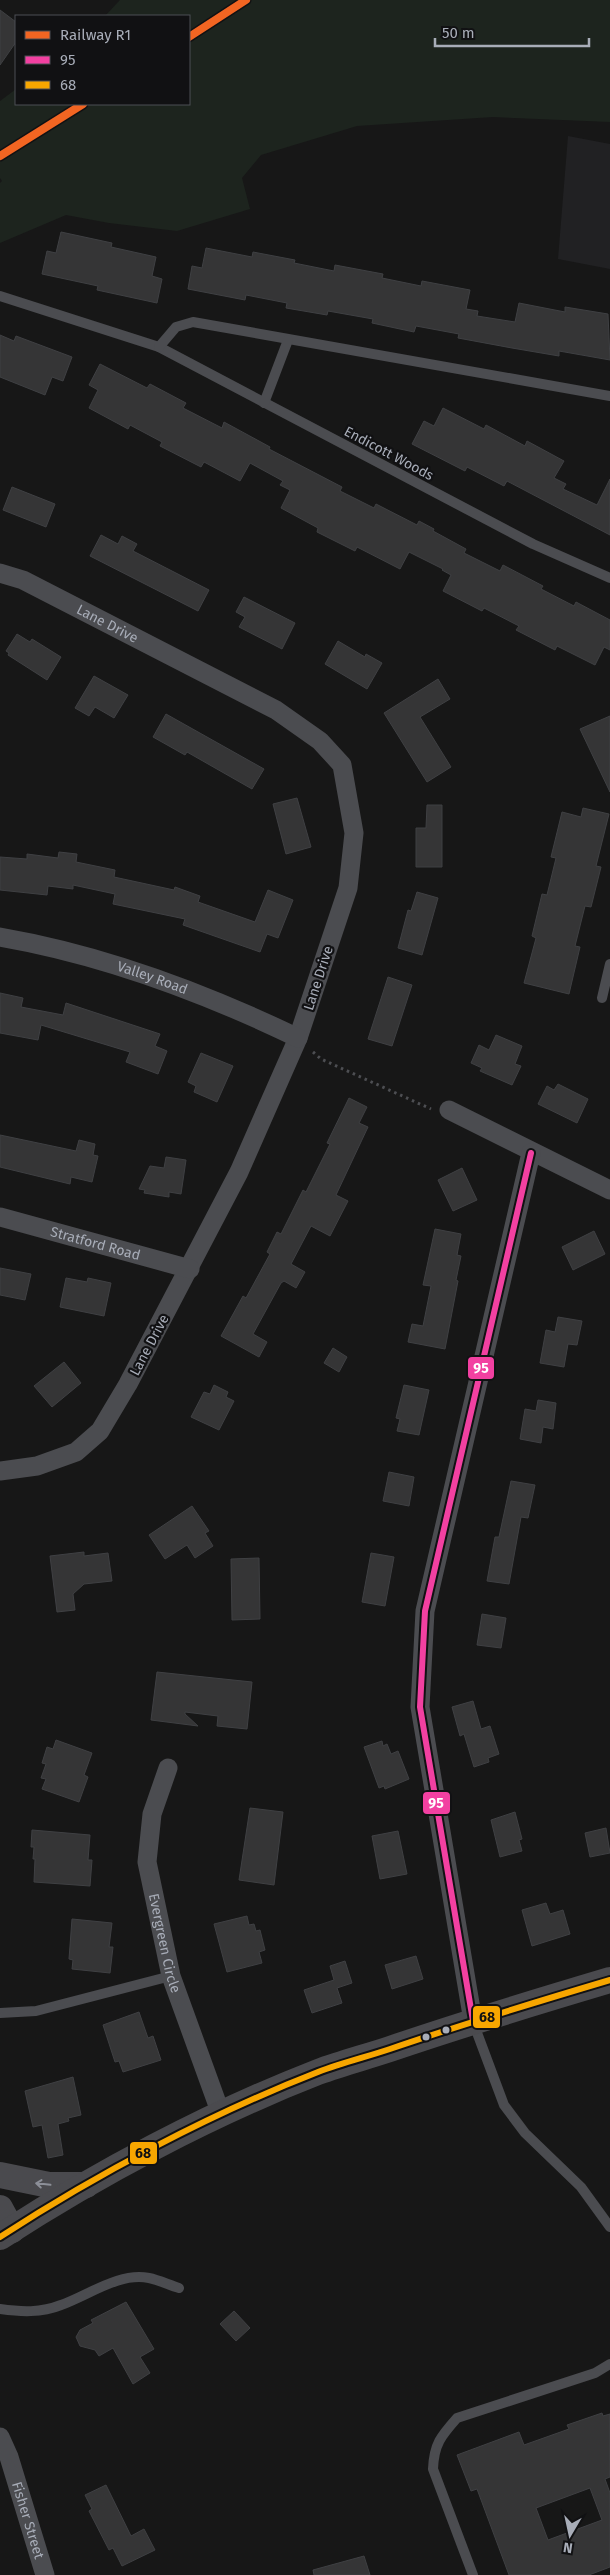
<svg xmlns="http://www.w3.org/2000/svg" width="610" height="2575" font-family="'Fira Sans',sans-serif">
<style>
.built{fill:#212123}
.green{fill:#1d241e}
.building{fill:#353536;stroke:#3f4043;fill-rule:evenodd}
.lines{fill:none;stroke-linecap:round;stroke-linejoin:round}
.path{stroke:#4d4e52;stroke-width:3;stroke-dasharray:2.5 4;stroke-linecap:butt}
.service{stroke:#4b4c50;stroke-width:10}
.minor{stroke:#4b4c50;stroke-width:19}
.secondary{stroke:#4a4a4e;stroke-width:26}
.bus-1-casing{stroke:#111113;stroke-width:10}
.bus-2-casing{stroke:#111113;stroke-width:10}
.bus-1{stroke:#f240a1;stroke-width:6}
.bus-2{stroke:#f7a600;stroke-width:6}
.rail-1-casing{stroke:#111113;stroke-width:11}
.rail-1{stroke:#f26522;stroke-width:8}
.oneway{stroke:#8c8f98}
.bus-dot{fill:#a8adb8;stroke:#111113;stroke-width:2}
.labels{text-anchor:middle;stroke-width:4.5;stroke-linejoin:round;paint-order:stroke}
.street-label{font-size:14px;fill:#a8adb8;stroke:#111113}
.line-badge{stroke:#111113;stroke-width:2}
.badge-label{font-size:14px;text-anchor:middle;font-weight:bold;fill:#fff}
.pale-badge-label{font-size:14px;text-anchor:middle;font-weight:bold;fill:#111}
</style>
<rect width="100%" height="100%" fill="#171717"/>
<polygon class="built" points="568,136 610,144 610,269 558,259"/>
<polygon class="green" points="120,0 610,0 610,122 493,117 357,126 261,155 242,178 250,209 177,231 109,223 66,215 0,243 0,183 2,181 0,178 0,101 16,89 16,104 189,104 189,16 105,16"/>
<g class="building">
<polygon points="0,10 16,22 16,42 0,65"/>
<polygon points="61,232 112,243 111,247 156,257 152,276 162,279 157,303 97,290 98,286 42,274 47,251 56,253"/>
<polygon points="206,248 252,257 253,252 295,260 294,263 334,271 335,265 383,274 382,278 421,286 422,281 470,290 466,309 478,311 477,316 515,322 519,303 565,312 565,307 608,314 610,360 559,351 559,356 512,348 458,338 459,334 416,326 414,332 372,323 373,319 328,311 327,315 286,308 287,303 246,295 245,300 188,289 192,266 202,268"/>
<polygon points="0,335 14,341 16,336 72,357 63,381 52,377 45,395 0,377"/>
<polygon points="100,364 147,388 150,384 186,403 183,408 222,428 224,422 270,447 269,449 342,487 340,491 374,508 376,504 417,525 419,521 434,529 433,531 466,549 464,553 500,571 503,565 543,586 541,589 574,606 576,602 610,620 610,650 604,647 595,665 557,646 555,650 516,630 519,626 484,608 482,611 443,591 451,575 442,570 443,569 409,552 400,569 357,547 355,551 317,532 318,528 281,508 290,490 280,485 283,481 250,463 240,481 204,462 201,467 160,446 162,442 130,425 128,429 89,408 98,390 89,385"/>
<polygon points="443,408 484,429 486,425 525,446 527,441 564,461 554,478 566,484 563,489 597,505 610,479 610,535 507,481 504,486 467,467 465,471 412,444 424,421 434,426"/>
<polygon points="12,487 55,504 46,527 3,510"/>
<polygon points="101,535 118,544 122,536 137,544 133,551 209,590 198,611 90,556"/>
<polygon points="244,597 295,623 282,649 239,627 245,617 236,612"/>
<polygon points="17,634 30,642 32,639 61,657 47,680 8,655 9,653 6,651"/>
<polygon points="338,641 365,657 366,654 382,663 367,689 325,664"/>
<polygon points="94,676 128,695 114,718 95,707 89,716 75,708"/>
<polygon points="438,679 450,699 420,717 451,767 427,782 384,713"/>
<polygon points="166,714 264,769 252,789 187,752 185,755 153,737"/>
<polygon points="610,716 610,792 580,729"/>
<polygon points="297,798 311,847 286,854 273,804"/>
<polygon points="427,805 442,805 442,867 416,867 416,828 426,828"/>
<polygon points="583,808 609,814 596,866 601,867 591,907 585,906 575,946 580,947 569,994 524,983 536,938 532,936 542,894 547,895 556,858 551,857 562,812 581,817"/>
<polygon points="59,852 77,854 76,862 115,870 114,877 174,890 175,887 200,896 198,902 255,922 268,890 293,900 278,938 267,934 260,952 183,925 185,919 113,904 115,894 73,885 73,889 48,886 47,895 0,890 0,857 27,859 27,854 58,858"/>
<polygon points="417,892 438,898 422,955 398,948 408,910 411,911"/>
<polygon points="388,977 412,985 392,1046 368,1039"/>
<polygon points="0,993 23,998 21,1007 63,1015 66,1003 160,1034 155,1046 167,1051 158,1074 126,1062 130,1052 41,1025 38,1040 0,1033"/>
<polygon points="496,1035 522,1046 515,1064 521,1066 512,1085 480,1071 482,1068 471,1063 479,1045 489,1050"/>
<polygon points="201,1053 233,1066 217,1102 194,1092 196,1086 188,1082"/>
<polygon points="558,1084 588,1099 577,1123 538,1104 547,1086 554,1090"/>
<polygon points="349,1098 367,1107 359,1123 368,1127 336,1195 348,1201 330,1236 311,1226 291,1264 305,1272 296,1288 284,1281 281,1283 253,1334 267,1342 259,1357 221,1336 243,1296 246,1298 270,1254 267,1252 277,1232 281,1234 303,1190 306,1192 330,1144 327,1143"/>
<polygon points="0,1135 76,1151 79,1140 95,1144 93,1155 98,1156 92,1182 71,1177 70,1184 0,1167"/>
<polygon points="166,1157 186,1160 181,1194 169,1192 169,1197 144,1193 145,1190 139,1189 150,1166 164,1168"/>
<polygon points="462,1168 477,1200 453,1211 438,1180"/>
<polygon points="435,1229 461,1234 457,1255 461,1256 456,1280 458,1281 445,1349 408,1342 412,1324 423,1326 431,1286 423,1285"/>
<polygon points="594,1231 605,1254 573,1270 562,1247"/>
<polygon points="0,1268 31,1274 25,1300 0,1295"/>
<polygon points="66,1278 87,1282 88,1278 111,1283 104,1316 60,1307"/>
<polygon points="558,1317 582,1321 577,1345 568,1344 564,1367 540,1363 546,1330 555,1332"/>
<polygon points="333,1348 347,1357 339,1372 324,1363"/>
<polygon points="64,1362 81,1383 52,1407 34,1386"/>
<polygon points="214,1385 228,1392 226,1397 234,1401 219,1430 191,1417 204,1392 210,1394"/>
<polygon points="404,1385 429,1390 419,1435 397,1431 400,1419 396,1418"/>
<polygon points="538,1400 556,1403 553,1429 543,1427 541,1443 520,1439 525,1409 536,1411"/>
<polygon points="389,1472 414,1477 409,1506 383,1501"/>
<polygon points="511,1481 535,1485 528,1518 521,1517 509,1584 487,1581 495,1537 499,1537"/>
<polygon points="192,1506 209,1531 205,1533 213,1546 195,1558 187,1545 165,1559 149,1535"/>
<polygon points="84,1552 84,1556 108,1553 112,1581 84,1584 73,1594 75,1610 57,1612 50,1556"/>
<polygon points="371,1553 394,1557 385,1606 362,1602"/>
<polygon points="259,1558 260,1619 232,1620 231,1559"/>
<polygon points="482,1614 506,1618 501,1648 477,1645"/>
<polygon points="157,1672 252,1682 247,1729 217,1726 218,1716 185,1712 185,1714 198,1726 151,1720"/>
<polygon points="473,1701 481,1729 490,1726 499,1754 488,1758 489,1762 474,1767 464,1734 460,1736 452,1707"/>
<polygon points="56,1740 92,1753 84,1775 88,1777 79,1802 42,1789 46,1779 41,1778 46,1764 42,1763 47,1747 53,1749"/>
<polygon points="382,1741 383,1746 387,1744 391,1754 398,1751 409,1779 385,1789 384,1786 379,1788 364,1747"/>
<polygon points="250,1808 283,1812 274,1885 239,1880"/>
<polygon points="515,1812 522,1839 519,1840 522,1851 500,1857 491,1820"/>
<polygon points="606,1828 610,1853 590,1857 585,1833"/>
<polygon points="32,1830 90,1835 88,1860 92,1860 90,1886 34,1882 35,1859 33,1859 34,1847 31,1847"/>
<polygon points="398,1831 407,1874 380,1879 372,1836"/>
<polygon points="546,1903 550,1914 563,1910 570,1934 532,1946 522,1910"/>
<polygon points="247,1916 249,1925 254,1924 256,1931 260,1930 265,1950 259,1952 262,1963 227,1972 214,1924"/>
<polygon points="72,1919 112,1923 109,1947 113,1947 110,1973 72,1969 73,1960 69,1959"/>
<polygon points="416,1956 423,1979 392,1989 385,1965"/>
<polygon points="345,1961 352,1983 337,1988 342,2003 312,2013 304,1990 334,1980 330,1966"/>
<polygon points="139,2012 148,2038 153,2036 161,2060 123,2072 119,2061 115,2062 103,2025"/>
<polygon points="73,2077 81,2115 68,2118 69,2121 58,2124 63,2155 48,2158 42,2125 33,2127 25,2091"/>
<polygon points="126,2302 154,2349 140,2357 150,2373 133,2384 113,2348 99,2356 95,2350 80,2346 76,2337 80,2330 93,2323 91,2320"/>
<polygon points="234,2311 250,2328 236,2341 220,2324"/>
<path d="M602,2413l1,3 7,-2v63l-5,2 5,14v74l-21,8h-80l-32,-86 -6,2 -14,-36 62,-23 5,13 45,-16 -2,-4zM590,2488l12,32 -54,20 -12,-32z"/>
<polygon points="106,2485 131,2536 144,2529 155,2550 122,2566 113,2548 109,2550 89,2511 92,2509 85,2495"/>
<polygon points="364,2556 370,2575 314,2575 313,2570"/>
</g>
<g class="lines">
<polyline class="path" points="313,1052 321,1059 431,1109"/>
<g class="service">
<polyline points="0,296 159,347 533,544 610,578"/>
<polyline points="159,347 176,327 193,322 610,396"/>
<polyline points="264,403 288,340"/>
<polyline points="602,998 610,964"/>
<polyline points="0,2013 36,2011 171,1976"/>
<polyline points="473,2022 504,2105 525,2133 581,2187 610,2227"/>
<path d="M0,2309c21,3 41,4 61,-4 28,-10 58,-33 88,-27 10,2 20,7 30,10"/>
<path d="M473,2575l-40,-106c1,-25 8,-33 24,-51l138,-45 15,-9"/>
</g>
<g class="minor">
<path id="s1" d="M0,573l23,7 253,130 44,31 22,24 12,68 -6,55 -50,150 -59,134 -111,212 -28,47 -24,21 -39,14 -37,5"/>
<path id="s2" d="M0,937c104,18 203,55 298,101"/>
<polyline points="449,1110 610,1190"/>
<path id="s3" d="M0,1217l190,52"/>
<path id="s4" d="M168,1768l-16,46 -5,48 24,114 50,138"/>
<polyline points="473,2021 420,1707 425,1611 531,1153"/>
<path id="s5" d="M0,2437l9,20 36,118"/>
</g>
<g class="secondary">
<polyline points="0,2175 49,2185 86,2185"/>
<polyline points="0,2208 12,2230"/>
<path d="M0,2237c97,-63 210,-123 318,-165 24,-9 48,-15 72,-23 73,-25 146,-47 220,-69"/>
</g>
<defs>
<polyline id="bus-1" points="473,2021 420,1707 425,1611 531,1153"/>
<path id="bus-2" d="M0,2237c97,-63 210,-123 318,-165 24,-9 48,-15 72,-23 73,-25 146,-47 220,-69"/>
</defs>
<use href="#bus-1" class="bus-1-casing"/>
<use href="#bus-2" class="bus-2-casing"/>
<use href="#bus-1" class="bus-1"/>
<use href="#bus-2" class="bus-2"/>
<defs>
<g id="rail-1">
<polyline points="189,37 246,0"/>
<polyline points="0,156 83,104"/>
</g>
</defs>
<use href="#rail-1" class="rail-1-casing"/>
<use href="#rail-1" class="rail-1"/>
</g>
<defs><path id="oneway-shaft" d="M-6 0H5M1.5-3L5.5 0L1.5 3" fill="none" stroke-width="1.6" stroke-linecap="round" stroke-linejoin="round" transform="scale(1.25)"/></defs>
<use class="oneway" href="#oneway-shaft" transform="translate(43 2184) rotate(-174)"/>
<g class="bus-dot">
<circle cx="446" cy="2030" r="4.5"/>
<circle cx="426" cy="2037" r="4.5"/>
</g>
<g class="labels">
<g class="street-label">
<text transform="translate(389 453) rotate(28)" y="5">Endicott Woods</text>
<text dy="5" stroke="none"><textPath href="#s1" startOffset="119">Lane Drive</textPath></text>
<text dy="5" stroke="none"><textPath href="#s2" startOffset="158">Valley Road</textPath></text>
<text transform="translate(318 978) rotate(-72)" y="5">Lane Drive</text>
<text dy="5" stroke="none"><textPath href="#s3" startOffset="99">Stratford Road</textPath></text>
<text transform="translate(149 1345) rotate(-62)" y="5">Lane Drive</text>
<text dy="5" stroke="none"><textPath href="#s4" startOffset="180">Evergreen Circle</textPath></text>
<text dy="5" stroke="none"><textPath href="#s5" startOffset="88">Fisher Street</textPath></text>
</g>
</g>
<g class="line-badge">
<rect x="467" y="1356" width="28" height="24" rx="5" fill="#f240a1"/>
<rect x="422" y="1791" width="29" height="24" rx="5" fill="#f240a1"/>
<rect x="472" y="2005" width="29" height="24" rx="5" fill="#f7a600"/>
<rect x="129" y="2141" width="29" height="24" rx="5" fill="#f7a600"/>
</g>
<g class="badge-label">
<text x="481" y="1373">95</text>
<text x="436" y="1808">95</text>
</g>
<g class="pale-badge-label">
<text x="487" y="2022">68</text>
<text x="143" y="2158">68</text>
</g>
<rect x="15" y="15" width="175" height="90" fill="#111113" stroke="#4d4f55"/>
<rect x="25" y="31" width="25" height="8" fill="#f26522" stroke="#4d4f55"/>
<text x="60" y="40" font-size="15" fill="#a8adb8">Railway R1</text>
<rect x="25" y="56" width="25" height="8" fill="#f240a1" stroke="#4d4f55"/>
<text x="60" y="65" font-size="15" fill="#a8adb8">95</text>
<rect x="25" y="81" width="25" height="8" fill="#f7a600" stroke="#4d4f55"/>
<text x="60" y="90" font-size="15" fill="#a8adb8">68</text>
<g transform="translate(570 2535) rotate(189)" stroke="#111113" stroke-width="4" paint-order="stroke">
<path d="M0-4L9 19L0 12L-9 19Z" fill="#a8adb8"/>
<text y="-8" font-size="14" font-weight="bold" text-anchor="middle" fill="#a8adb8">N</text>
</g>
<path d="M435 38v8h154v-8" fill="none" stroke="#a8adb8" stroke-width="2.5"/>
<text x="442" y="38" font-size="15" fill="#a8adb8" stroke="#111113" stroke-width="4" paint-order="stroke">50 m</text>
</svg>
